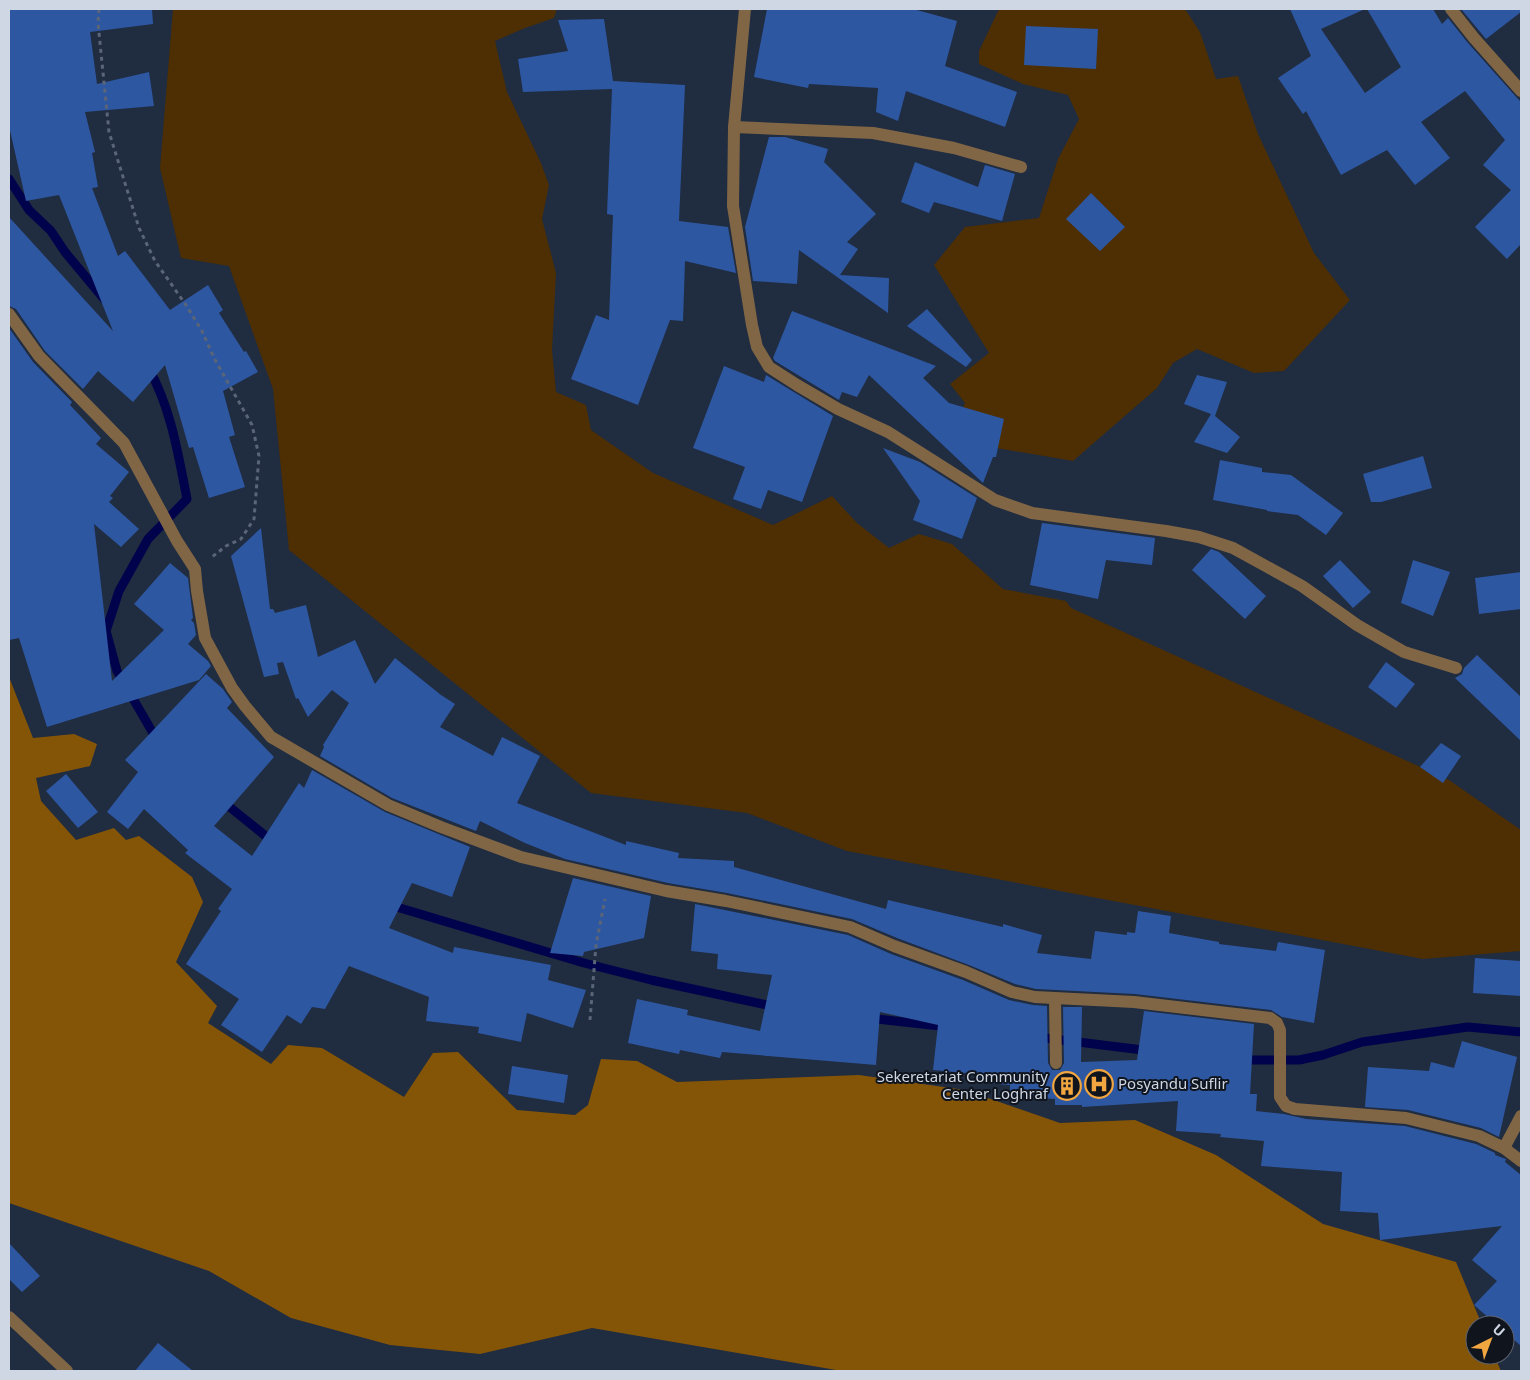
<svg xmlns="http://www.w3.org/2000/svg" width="1530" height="1380" font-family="'Noto Sans',sans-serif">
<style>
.green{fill:#4d2f03}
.forest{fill:#855507}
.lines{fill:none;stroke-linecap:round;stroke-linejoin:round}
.stream{stroke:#00024b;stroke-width:9}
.building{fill:#2e57a2}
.path{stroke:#5a6577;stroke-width:3;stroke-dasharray:4 4;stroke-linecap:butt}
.minor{stroke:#816645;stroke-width:12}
.labels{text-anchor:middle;stroke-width:4;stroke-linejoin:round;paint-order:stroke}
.poi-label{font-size:15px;fill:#cfd7e4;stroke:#0f141d;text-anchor:end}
</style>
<rect width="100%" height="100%" fill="#202c40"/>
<g class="green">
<polygon points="173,9 557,9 554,18 525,28 495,41 507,92 541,163 549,185 542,219 556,273 552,350 556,392 586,405 591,430 653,473 773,525 832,496 857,523 889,548 919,534 952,544 1003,589 1066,601 1071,608 1449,780 1521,830 1521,951 1423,959 847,851 747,813 591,793 289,550 273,389 229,266 181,258 160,168"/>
<polygon points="999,9 1185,9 1200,32 1216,79 1238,76 1258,134 1314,253 1350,300 1284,371 1254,373 1197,349 1173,363 1157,388 1073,461 949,440 965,403 950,384 989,353 934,265 965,227 1039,218 1058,159 1079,119 1068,95 1023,84 979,64 979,51"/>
</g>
<polygon class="forest" points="9,677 33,738 74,734 97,744 90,766 36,778 41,801 76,840 114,828 126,840 139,836 192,877 203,902 176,962 217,1006 208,1023 271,1064 288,1045 322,1048 404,1097 433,1053 458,1052 517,1110 575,1115 588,1105 601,1059 637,1061 677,1082 859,1075 965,1090 1060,1123 1135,1120 1216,1155 1323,1224 1456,1262 1482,1325 1475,1325 1475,1355 1494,1355 1501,1371 842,1371 592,1328 480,1354 390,1345 291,1318 209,1271 9,1203"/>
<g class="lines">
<g class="stream">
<polyline points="9,179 29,210 51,231 65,252 105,300"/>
<path d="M148,367c23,41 30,86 39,132l-39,40 -29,52 -13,40 11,40 40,69"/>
<polyline points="221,800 273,842"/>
<polyline points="390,905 584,963 651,980 776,1007"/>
<polyline points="868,1018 949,1027"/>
<polyline points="1037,1037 1151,1051"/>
<polyline points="1241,1060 1299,1060 1323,1055 1362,1042 1468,1027 1521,1032"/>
</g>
</g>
<g class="building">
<polygon points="9,9 152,9 153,24 90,32 97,84 149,72 154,106 85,112 95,152 92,153 98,187 92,188 118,256 125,251 170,310 208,285 223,310 219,313 244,352 246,351 258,372 223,391 235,435 229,437 245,487 209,498 193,447 189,448 165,365 133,402 98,371 83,389 45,351 16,309 9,306 9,217 113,331 59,195 26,201 9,126"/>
<polygon points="767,9 913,9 957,21 945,66 1017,92 1005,127 906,91 898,121 876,112 878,88 809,84 808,88 754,77"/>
<polygon points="1290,9 1365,9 1321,29 1365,93 1401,67 1367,9 1433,9 1442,24 1448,18 1468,43 1518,99 1521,102 1521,244 1507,259 1475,227 1511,190 1483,165 1505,140 1465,91 1421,122 1450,158 1415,185 1387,150 1341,175 1306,111 1303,114 1278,78 1311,56"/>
<polygon points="1461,9 1521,9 1521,12 1486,39"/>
<polygon points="604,19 613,81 685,85 679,221 728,227 736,273 685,261 683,321 670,320 638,405 571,379 596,315 609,320 613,215 607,214 612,89 523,92 518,59 568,51 558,20"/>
<polygon points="1026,26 1098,29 1096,69 1024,65"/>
<polygon points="769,137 785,137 828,149 824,162 876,214 847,242 858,249 840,275 889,278 888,313 799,250 797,284 753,281 745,227"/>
<polygon points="915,162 978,187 985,165 1015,174 1002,221 934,202 929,213 901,202"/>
<polygon points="1091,193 1125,227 1100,251 1066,219"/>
<polygon points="927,309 972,360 966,367 907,326"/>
<polygon points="792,311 936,366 923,378 949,403 1004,419 996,457 993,457 983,483 869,375 857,397 842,392 839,400 775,361 773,358"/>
<polygon points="9,328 33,362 72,402 70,405 101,438 96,444 129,472 110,496 113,498 109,502 139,529 121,547 94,524 112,681 164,630 134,604 170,563 188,578 193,618 191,620 194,623 196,635 188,644 208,661 211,666 199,680 47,727 19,638 9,640"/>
<polygon points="724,366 764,382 766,375 833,416 802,502 768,490 761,509 733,499 745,467 693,448"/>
<polygon points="1197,375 1227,382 1215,416 1240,437 1227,453 1194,442 1211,414 1184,404"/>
<polygon points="883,448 920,462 977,498 962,539 913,520 920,501"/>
<polygon points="1423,456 1432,488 1381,502 1371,502 1363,474"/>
<polygon points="1220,460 1262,468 1262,472 1291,475 1343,513 1326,535 1298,515 1267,511 1267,510 1213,500"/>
<polygon points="1042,523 1155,538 1152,565 1106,560 1098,599 1030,585"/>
<polygon points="261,528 270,609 273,609 275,613 306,605 318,657 355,640 375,684 395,658 441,695 455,704 440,727 493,756 502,737 540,756 517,803 626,845 626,841 679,853 678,858 734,861 734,867 886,909 888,900 1003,927 1003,924 1042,935 1037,953 1091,959 1095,931 1127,935 1127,932 1135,933 1138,911 1171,916 1169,933 1219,942 1219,944 1276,951 1278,942 1325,950 1314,1023 1282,1017 1271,1010 1135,994 1036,989 1015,984 969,965 897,938 852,919 727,893 668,883 565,859 525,843 480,821 476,831 392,798 320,756 324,747 323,745 349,703 332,690 308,717 298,698 296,699 283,662 277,663 279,674 264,677 231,556"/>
<polygon points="1211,549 1219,552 1266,596 1245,619 1192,570"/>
<polygon points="1340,560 1371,592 1353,608 1323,576"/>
<polygon points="1413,560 1450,572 1433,616 1401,603"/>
<polygon points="1521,572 1521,609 1479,614 1475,578"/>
<polygon points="1477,655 1521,697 1521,741 1455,678 1462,674 1464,668"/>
<polygon points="1386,662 1415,684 1396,708 1368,687"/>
<polygon points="206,674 223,689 232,702 227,708 274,757 214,826 252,856 299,783 304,788 312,770 385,812 470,847 452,897 412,883 389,928 453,953 454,947 551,965 548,980 586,990 573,1028 527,1013 521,1042 478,1033 479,1027 426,1021 429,997 349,966 325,1009 312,1007 301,1024 287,1015 262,1052 221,1025 239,999 186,964 221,911 218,909 232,889 185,853 188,850 144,809 128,829 107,812 138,772 125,760"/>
<polygon points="1441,743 1461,756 1443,783 1420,767"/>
<polygon points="66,774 98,812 78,828 46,791"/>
<polygon points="573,878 651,896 644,938 584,952 583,956 550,953"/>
<polygon points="695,904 848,935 891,954 963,980 1009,1000 1033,1005 1047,1006 1048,1063 1052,1070 1060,1070 1064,1063 1063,1007 1082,1007 1081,1062 1137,1060 1144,1011 1254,1024 1250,1094 1257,1094 1256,1111 1284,1114 1306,1119 1405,1126 1476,1144 1495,1153 1495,1155 1503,1158 1506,1159 1505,1162 1521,1175 1521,1346 1505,1332 1505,1325 1497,1325 1474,1305 1497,1281 1472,1260 1502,1226 1380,1240 1378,1213 1340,1211 1342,1172 1261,1166 1264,1141 1220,1137 1221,1134 1176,1131 1178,1101 1082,1107 1082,1105 1055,1105 1055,1099 1010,1096 1010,1085 975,1082 976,1074 933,1070 938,1025 880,1012 876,1065 722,1052 720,1058 680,1050 679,1054 628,1043 637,999 688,1010 687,1015 760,1031 772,975 717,969 718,954 691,951"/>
<polygon points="1475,958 1521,961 1521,996 1473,993"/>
<polygon points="1462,1041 1517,1057 1499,1137 1481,1128 1408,1110 1365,1107 1368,1067 1429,1071 1431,1062 1454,1068"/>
<polygon points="512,1066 568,1075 564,1103 508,1094"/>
<polygon points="9,1243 40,1276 22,1292 9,1279"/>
<polygon points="158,1343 193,1371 135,1371"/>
</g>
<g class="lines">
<g class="path">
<polyline points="99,9 98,23 109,132 139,228 155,261 186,305 202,331 214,358 252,425 259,456 254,519 241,539 226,546 212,557"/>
<polyline points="590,1020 596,945 605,899"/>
</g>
<g class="minor">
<polyline points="745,9 734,127 733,206 752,325 757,347 769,367 797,385 838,409 888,432 995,500 1032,513 1166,531 1199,537 1233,548 1302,586 1357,625 1404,652 1456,668"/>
<polyline points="1451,9 1474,38 1521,91"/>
<polyline points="734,127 873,133 954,148 1021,167"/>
<polyline points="9,314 39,356 124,443 177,541 195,569 197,591 205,638 232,688 245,706 271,737 388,805 441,827 521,857 666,891 726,901 850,927 894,946 966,972 1012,992 1035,997 1134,1002 1270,1018 1277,1023 1280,1030 1280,1097 1286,1106 1295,1109 1406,1118 1479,1136 1504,1148 1521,1116"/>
<polyline points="1055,999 1056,1063"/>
<polyline points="1504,1148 1521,1161"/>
<polyline points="9,1317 67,1371"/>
</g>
</g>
<defs>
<symbol id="hospital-ring" viewBox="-11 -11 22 22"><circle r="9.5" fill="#0f141d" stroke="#f1a640" stroke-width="1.5"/><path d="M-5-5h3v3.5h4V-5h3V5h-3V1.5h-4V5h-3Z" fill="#f1a640"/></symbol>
<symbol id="building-ring" viewBox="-11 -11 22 22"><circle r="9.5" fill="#0f141d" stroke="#f1a640" stroke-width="1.5"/><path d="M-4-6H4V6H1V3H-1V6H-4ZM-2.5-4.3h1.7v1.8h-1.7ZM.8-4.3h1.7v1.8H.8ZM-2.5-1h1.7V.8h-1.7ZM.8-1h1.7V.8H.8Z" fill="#f1a640"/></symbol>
</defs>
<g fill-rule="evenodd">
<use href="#hospital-ring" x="1083" y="1068" width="32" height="32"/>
<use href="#building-ring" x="1051" y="1070" width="32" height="32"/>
</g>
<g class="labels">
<g class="poi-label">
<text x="1048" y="1082">Sekeretariat Community<tspan x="1048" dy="17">Center Loghraf</tspan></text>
<text x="1118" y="1089" text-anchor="start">Posyandu Suflir</text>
</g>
</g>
<rect width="1530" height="1380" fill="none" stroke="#cfd7e4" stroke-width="20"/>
<g transform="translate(1490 1340) rotate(42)"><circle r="24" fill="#0f141d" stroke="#5c626d"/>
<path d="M0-4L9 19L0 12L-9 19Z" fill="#f1a640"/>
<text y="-8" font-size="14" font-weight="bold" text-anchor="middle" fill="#cfd7e4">U</text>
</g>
</svg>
